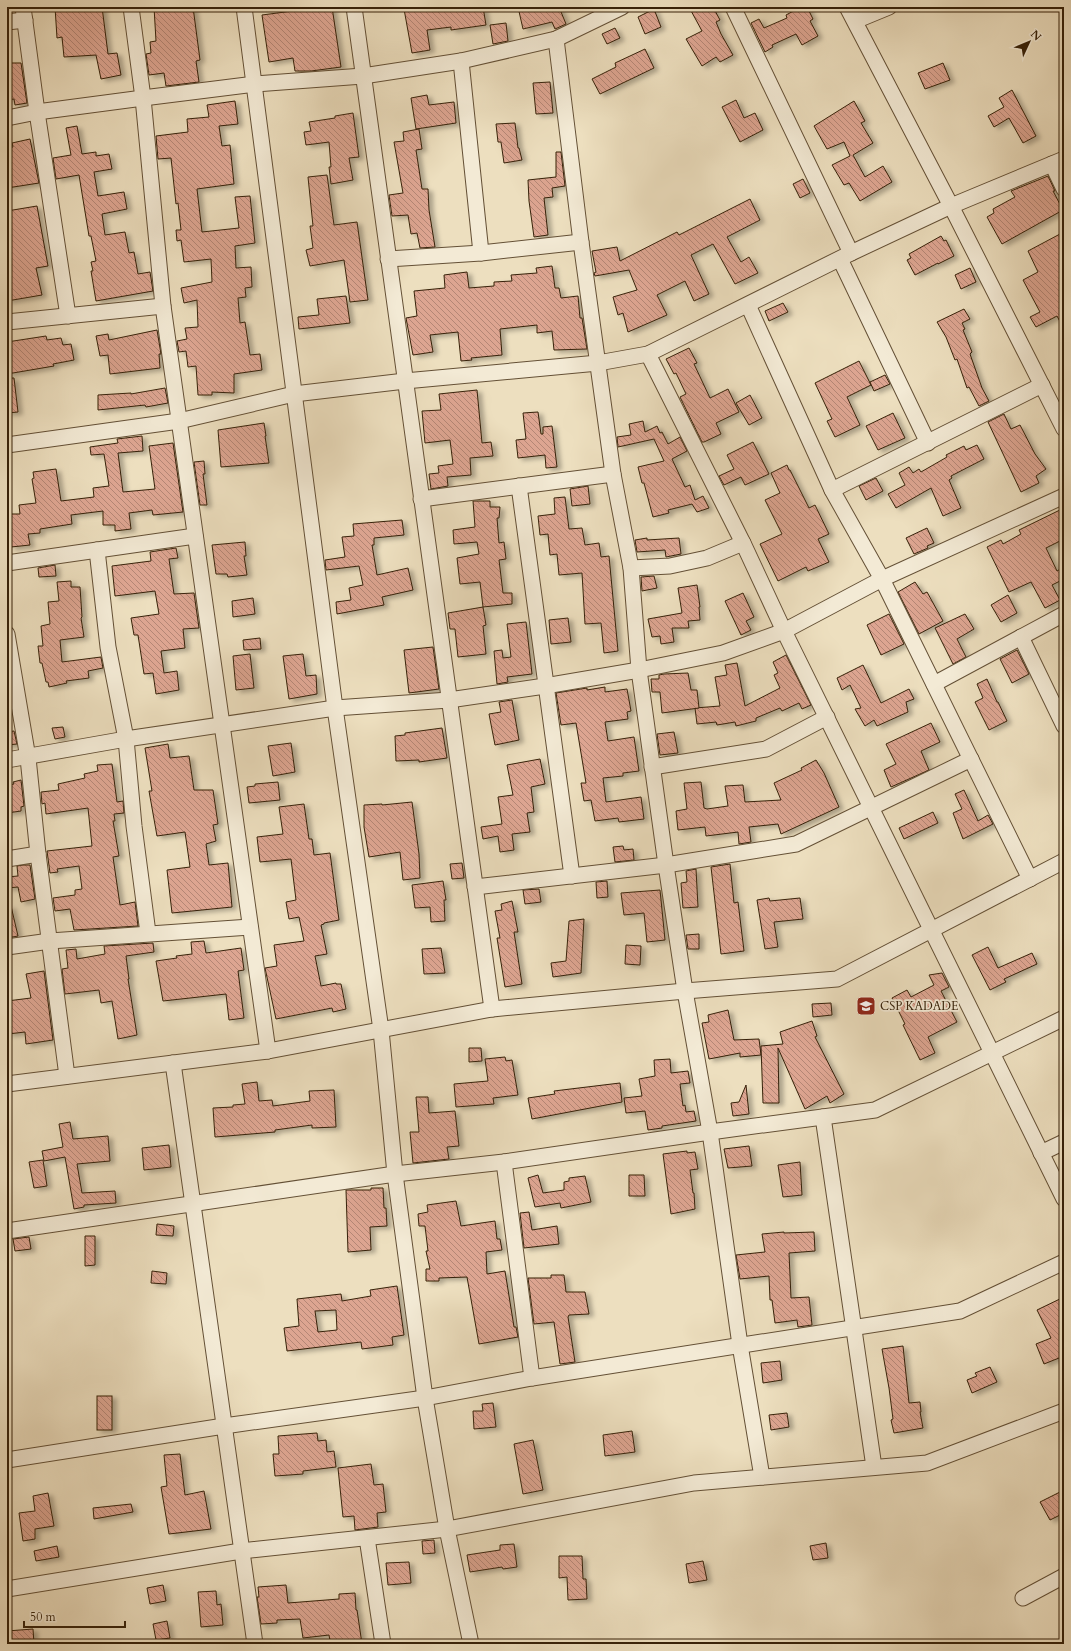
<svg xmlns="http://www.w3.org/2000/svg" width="1071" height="1651" font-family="Cardo,serif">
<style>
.building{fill:url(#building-back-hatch);stroke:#362109;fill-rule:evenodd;filter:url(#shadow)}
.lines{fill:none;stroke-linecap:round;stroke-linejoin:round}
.minor-casing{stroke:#645036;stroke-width:17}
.minor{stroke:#f3ead5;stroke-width:15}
.labels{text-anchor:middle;stroke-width:3.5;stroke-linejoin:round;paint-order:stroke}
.poi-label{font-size:12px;fill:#362109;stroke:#f3ead5;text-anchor:start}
</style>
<defs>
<pattern id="building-back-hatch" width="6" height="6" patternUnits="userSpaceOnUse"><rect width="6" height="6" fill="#dda591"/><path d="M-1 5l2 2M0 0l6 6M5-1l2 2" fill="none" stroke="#b48675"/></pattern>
<filter id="shadow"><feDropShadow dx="4.5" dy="2.5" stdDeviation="2" flood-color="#0004"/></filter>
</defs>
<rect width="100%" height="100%" fill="#eddfbf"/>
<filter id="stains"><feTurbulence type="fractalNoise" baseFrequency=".005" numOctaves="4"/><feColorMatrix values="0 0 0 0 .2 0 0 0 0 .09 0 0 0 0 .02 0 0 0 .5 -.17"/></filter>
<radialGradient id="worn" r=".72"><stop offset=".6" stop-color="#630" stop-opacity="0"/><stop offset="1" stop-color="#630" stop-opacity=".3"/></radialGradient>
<g class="building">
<polygon points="55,7 102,7 108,54 117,53 121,75 101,79 96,55 64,57 62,37 57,38"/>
<polygon points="154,7 193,7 200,60 196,61 199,82 166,86 164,73 149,75 146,54 151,53 150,42 156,41"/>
<polygon points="308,7 332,7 341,67 311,71 295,71 293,58 269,62 262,15 308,9"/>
<polygon points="416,7 483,7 486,25 451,30 451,27 427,30 430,50 412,53 404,9"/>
<polygon points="518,7 559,7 566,24 555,29 552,22 523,29"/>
<polygon points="689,7 713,7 720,20 716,22 721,34 733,55 720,62 716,57 702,66 686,39 702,31"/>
<polygon points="801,7 807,7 813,19 810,21 818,36 802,45 796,34 772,45 773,47 765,52 751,23 759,19 764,28 787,18 786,15"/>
<polygon points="654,9 661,27 645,34 638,17"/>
<polygon points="506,23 508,41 493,44 490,25"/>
<polygon points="615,28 620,38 607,44 602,34"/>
<polygon points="645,49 654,68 600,94 592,79 616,67 615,63"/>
<polygon points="7,63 21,63 27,103 15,105 14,99 7,100"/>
<polygon points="943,63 950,80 925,89 918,73"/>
<polygon points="550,82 553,113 536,114 533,83"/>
<polygon points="1012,90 1036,136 1023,143 1009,118 994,127 988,116 1004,107 999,98"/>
<polygon points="427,95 429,105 454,102 456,123 416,129 411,98"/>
<polygon points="736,100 744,118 755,113 763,130 740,142 722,107"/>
<polygon points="235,101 238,124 219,126 222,146 230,145 234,184 197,189 202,232 239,228 235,197 250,196 255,243 235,246 236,268 251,267 252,287 245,288 246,297 238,298 240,323 245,322 250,355 260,354 262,370 234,374 234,393 212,392 212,395 198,395 196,366 188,367 186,351 179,352 177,341 187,339 185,328 198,327 197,300 184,303 181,288 212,282 211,259 184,262 181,240 177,241 176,230 181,230 178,203 176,204 171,158 158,159 156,136 188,132 187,119 209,117 207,105"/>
<polygon points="854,101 865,121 861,123 873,143 853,155 865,177 883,166 892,182 860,201 849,183 844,185 832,165 850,156 844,142 827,149 814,126"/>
<polygon points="353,113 359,157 349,158 353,180 331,184 329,167 331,167 329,142 306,145 304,132 311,131 309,122 335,118 335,116"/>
<polygon points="515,123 518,148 519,148 522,160 504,163 501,142 498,142 496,124"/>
<polygon points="77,126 82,154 96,152 96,156 109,154 112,169 94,172 98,196 124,192 127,209 102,214 105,235 125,232 129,253 134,252 138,274 150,272 153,291 96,301 91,271 93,271 91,262 96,261 91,236 89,236 79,175 56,179 53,158 71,155 66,128"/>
<polygon points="419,129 422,149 416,150 422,189 428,189 429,210 435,247 420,248 417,233 411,234 408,215 392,216 389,195 403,193 394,142 404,141 403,132"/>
<polygon points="30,139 39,183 7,188 7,148 13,147 12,143"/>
<polygon points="556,152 561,152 565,186 552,188 553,197 544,198 548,235 534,237 529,201 528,180 556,177"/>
<polygon points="327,175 334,225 357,222 368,300 350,302 344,260 310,266 306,250 313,248 310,226 313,226 308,177"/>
<polygon points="1048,176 1055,191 1053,191 1063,210 1002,244 987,217 994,213 993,209 1015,197 1011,191"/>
<polygon points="803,179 810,193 800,198 793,184"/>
<polygon points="750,199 760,220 727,237 741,262 749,257 758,273 735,284 713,244 691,255 709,294 694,301 685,281 657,295 667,315 628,332 623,313 618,315 613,297 637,290 629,270 595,276 594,273 596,272 592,251 617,247 620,261 677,232 679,235"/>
<polygon points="37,206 48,266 36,268 42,295 7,301 7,211"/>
<polygon points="1060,234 1064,241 1064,329 1057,316 1036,327 1030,317 1040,312 1023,280 1038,272 1028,251"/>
<polygon points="941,236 944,241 946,240 954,256 938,264 938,263 915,275 907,260 911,258 909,254"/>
<polygon points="552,266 555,288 559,288 561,298 578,296 580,318 582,318 587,349 554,350 552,331 537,333 537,325 500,329 502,355 471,358 472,360 461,361 458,332 430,335 433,352 413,355 406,318 417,316 414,291 445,288 444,275 467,272 469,288 494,286 494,282 512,281 511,275 537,273 536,268"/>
<polygon points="970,268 976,282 961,289 955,275"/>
<polygon points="346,296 350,323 299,329 298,317 319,315 317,299"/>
<polygon points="783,303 788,312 769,321 765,311"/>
<polygon points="964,309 970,319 962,323 965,329 963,330 972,352 970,354 982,388 989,401 979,406 969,387 967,388 957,359 955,360 946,337 937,322"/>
<polygon points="157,330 161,354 159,354 160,368 110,374 108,355 100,356 96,336 108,334 109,340"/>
<polygon points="46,336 47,340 61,338 63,345 71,344 74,360 53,364 54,366 7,374 7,342"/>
<polygon points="689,348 697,363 694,364 710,398 728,389 739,412 716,423 721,434 704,442 702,442 680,397 686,394 676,373 674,374 666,359"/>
<polygon points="859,361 871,385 847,397 860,425 835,437 827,421 832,419 815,383"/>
<polygon points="885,375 890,384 874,391 870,382"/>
<polygon points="7,378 14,378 18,412 7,413"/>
<polygon points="165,388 168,403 146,407 145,405 98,410 98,395 131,393 131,394"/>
<polygon points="477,390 482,443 491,442 493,456 470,458 471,475 447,477 448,486 431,489 429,474 439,473 438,466 453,464 450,440 425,443 422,411 441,410 439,394"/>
<polygon points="750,395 762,418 749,425 736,403"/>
<polygon points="538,412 541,434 543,434 543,427 552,426 557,467 546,468 545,455 518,458 516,440 526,439 523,413"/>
<polygon points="893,413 905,438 878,450 866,426"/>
<polygon points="1004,414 1011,429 1020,425 1035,454 1046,469 1036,476 1039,483 1021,492 988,422"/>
<polygon points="643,421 645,432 657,426 660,433 662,432 668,444 680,437 687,451 672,459 685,487 690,485 695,500 703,496 709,508 697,512 692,504 668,510 669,513 653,517 644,483 642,483 638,467 664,461 654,439 618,447 617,437 631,435 629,424"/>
<polygon points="264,423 266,436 265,436 269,463 221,467 218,430"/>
<polygon points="142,436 143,451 118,453 123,492 155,489 149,446 173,443 183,512 153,515 152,510 129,513 131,529 115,531 115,525 103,525 103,511 71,515 72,524 40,529 40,533 28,534 30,545 11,547 8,514 20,514 19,505 36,503 32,479 34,478 33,472 56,469 61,501 94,497 93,488 109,486 104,454 91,455 90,447 118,443 117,439"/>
<polygon points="753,442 769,474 745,485 741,477 724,485 719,476 734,469 727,455"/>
<polygon points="977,445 984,459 951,476 952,478 949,480 961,508 943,516 931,488 896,508 888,494 905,485 899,473 909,467 913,473 919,469 921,472 947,457 946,455 964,446 966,450"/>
<polygon points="204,461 205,474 203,474 207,505 200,505 194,462"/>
<polygon points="787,465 789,470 790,470 809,508 815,505 829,534 818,539 829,562 808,571 806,567 778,581 760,544 782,534 765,500 780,493 771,473"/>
<polygon points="876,478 883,491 866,500 859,486"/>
<polygon points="588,486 590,504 572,506 570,489"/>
<polygon points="565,497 569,529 582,528 585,545 599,543 601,557 609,556 618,651 604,653 601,623 585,624 582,573 559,575 557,554 550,555 548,534 540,535 538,516 555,514 554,498"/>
<polygon points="473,501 490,501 490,507 500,507 499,518 497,518 499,543 504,542 506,559 499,560 503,593 512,593 512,604 483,607 480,582 460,584 457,558 479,554 477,542 454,544 453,530 475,527"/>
<polygon points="1064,508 1064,539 1046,548 1057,571 1064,567 1064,579 1052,585 1060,600 1045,608 1031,582 1009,592 987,547 1001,540 1003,544 1021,534 1019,530"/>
<polygon points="402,520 404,535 374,538 374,545 372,545 377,575 408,568 413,590 382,597 384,605 337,614 336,602 351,600 349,588 363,585 359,566 326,570 325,560 345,557 342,537 354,536 353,524"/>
<polygon points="927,528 934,543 927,546 928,548 914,554 906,538"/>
<polygon points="647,538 647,540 679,538 681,554 666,557 665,550 637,552 635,540"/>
<polygon points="245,542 246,556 244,556 247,575 228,577 227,574 216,574 212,545"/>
<polygon points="176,548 178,558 169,559 174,594 194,593 199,628 183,629 185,648 161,651 164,673 177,671 179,690 156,694 153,673 144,674 138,635 134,635 131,618 159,614 155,591 115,596 112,566 151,561 150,552"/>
<polygon points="55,565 56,576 39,577 38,568"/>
<polygon points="654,576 657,588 642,591 641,577"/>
<polygon points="71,581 71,587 80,587 82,617 81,618 84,637 60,640 62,662 101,657 103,668 88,671 89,678 66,681 67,683 49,687 48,682 46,682 42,663 40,663 38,646 43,646 41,626 50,624 48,602 59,601 57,582"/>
<polygon points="915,582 923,594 927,592 943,621 919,634 898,592"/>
<polygon points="697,585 700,607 699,607 700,620 688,621 689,628 672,628 674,642 661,644 660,636 652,637 648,619 682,613 678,588"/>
<polygon points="743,593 754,617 746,621 751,630 741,635 725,601"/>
<polygon points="1008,595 1017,613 1001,622 991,605"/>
<polygon points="253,598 255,614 233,617 232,601"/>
<polygon points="483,607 486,625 483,626 486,654 458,657 455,629 450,629 448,613"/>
<polygon points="889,614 904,644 881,655 867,625"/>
<polygon points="965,614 974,629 957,639 966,657 953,664 935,628"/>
<polygon points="568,618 571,642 551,644 549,620"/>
<polygon points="526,622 532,674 507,677 508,682 497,684 494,651 502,650 503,658 511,657 507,624"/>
<polygon points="260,638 261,649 244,650 243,640"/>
<polygon points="433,647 439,689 409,693 404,650"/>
<polygon points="1017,650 1029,674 1012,683 1000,659"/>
<polygon points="250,654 254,688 236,690 233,656"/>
<polygon points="303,654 306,676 316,675 317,694 289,699 283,656"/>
<polygon points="786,655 811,705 802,709 799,703 782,711 780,708 756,718 756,721 736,726 735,722 717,725 716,722 697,724 695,708 720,706 715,677 727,675 725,665 737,663 745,706 780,688 774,675 778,673 773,662"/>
<polygon points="863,665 881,703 909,689 914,699 906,702 908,712 877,726 874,720 865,726 855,709 861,708 850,685 842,690 837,678"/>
<polygon points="688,673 691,690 697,690 699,708 662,713 660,692 652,692 651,679 659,679 659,675 664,674"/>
<polygon points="987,679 997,702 998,702 1007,721 989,730 975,702 983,698 977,684"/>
<polygon points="605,687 605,692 627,689 631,711 627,712 628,719 605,722 608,741 634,737 639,771 623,773 623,776 603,778 606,802 641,797 644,819 619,822 618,818 595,821 591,800 584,801 581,783 586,783 576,723 561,725 556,693 587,688 587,690"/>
<polygon points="512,700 519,740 495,745 489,714 501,712 499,702"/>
<polygon points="931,723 940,742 921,751 929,770 891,787 884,770 896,764 886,744"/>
<polygon points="63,727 65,737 55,739 52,728"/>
<polygon points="442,728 447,758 419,762 419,760 396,761 395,736 405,735 405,733"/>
<polygon points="14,731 17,744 7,745 7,732"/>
<polygon points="674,732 678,753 660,755 657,734"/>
<polygon points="291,743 295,772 273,776 268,746"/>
<polygon points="168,744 170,758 189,756 194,790 213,790 218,824 213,825 216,841 206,844 209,865 228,863 232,907 172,913 167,870 190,867 185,832 157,836 149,791 152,791 145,748"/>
<polygon points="540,759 545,784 531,787 534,812 527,813 530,832 512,834 514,850 500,852 498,836 483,839 481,827 502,824 498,797 513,795 507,765"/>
<polygon points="816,760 824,773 839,807 781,834 778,824 749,827 751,842 739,844 738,832 706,836 705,827 678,830 676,811 687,809 684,783 701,782 704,808 707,809 728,806 725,786 743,785 745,802 781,800 774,783 802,770 801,768"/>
<polygon points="112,764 117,802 123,801 124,813 114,814 115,821 113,821 119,856 113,857 120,905 135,902 138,926 74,930 70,909 55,911 53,898 75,895 75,890 82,889 79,866 57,869 58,872 50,873 47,851 92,846 88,808 46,814 45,803 42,804 41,792 59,790 58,784 85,778 84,774 98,771 97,765"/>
<polygon points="21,780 24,806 21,807 21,811 7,813 7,785 14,784 13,782"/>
<polygon points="278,782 280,800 249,803 247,787 255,786 255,784"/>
<polygon points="964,790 978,821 988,815 993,824 963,839 953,813 962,809 955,794"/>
<polygon points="412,802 419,854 420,878 403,880 400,852 369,857 364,827 364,805 382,804 382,805"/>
<polygon points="304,804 309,839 312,839 314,855 330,853 339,920 324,923 324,924 321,925 327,954 315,956 321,986 336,983 336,984 341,984 346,1009 333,1012 332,1008 276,1019 265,968 277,966 274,945 304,941 299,917 289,919 286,902 296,900 291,859 260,862 257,837 283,834 279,807"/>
<polygon points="933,812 938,823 904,839 899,828"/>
<polygon points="623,846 624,850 633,849 634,860 615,862 613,847"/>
<polygon points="462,863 464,878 452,879 450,864"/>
<polygon points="730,864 734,903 738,902 744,951 721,954 711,867"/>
<polygon points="23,865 30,865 35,899 21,902 18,887 7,888 7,877 18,876 17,866"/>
<polygon points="696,869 698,907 683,908 681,883 687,882 686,871"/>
<polygon points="443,881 446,900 444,900 445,921 431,922 430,907 415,908 412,885"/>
<polygon points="607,881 608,897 597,898 596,882"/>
<polygon points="539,889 541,902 525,904 523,890"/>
<polygon points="660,890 665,940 647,942 644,913 624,915 621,893"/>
<polygon points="769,898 770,901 800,898 803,919 774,922 778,947 765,949 757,900"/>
<polygon points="512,901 518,932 514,932 522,984 505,987 497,938 500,938 495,911 502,910 501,904"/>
<polygon points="11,906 18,936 7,938 7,907"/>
<polygon points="584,919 581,973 553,977 551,963 566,961 569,921"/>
<polygon points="699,934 699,949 688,949 686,935"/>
<polygon points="204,941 206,953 241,948 244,970 238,971 244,1018 229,1020 226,994 163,1001 156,961 177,958 176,956 192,954 191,942"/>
<polygon points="153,943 154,952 126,956 129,979 128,979 137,1035 118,1039 112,1001 101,1003 99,990 65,994 62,969 68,968 66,950 76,949 77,959 105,954 104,946"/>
<polygon points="626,945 641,946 640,965 625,964"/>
<polygon points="988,947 998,968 1032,953 1037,964 1004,979 1006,982 990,990 972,955"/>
<polygon points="441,948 445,973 424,974 422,949"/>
<polygon points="44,971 53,1040 26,1044 25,1032 8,1034 7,1001 31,998 26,974"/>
<polygon points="942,973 949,987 941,991 957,1022 928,1037 935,1053 920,1060 903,1025 905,1024 892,998 907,990 911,997 934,985 929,975"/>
<polygon points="831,1003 832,1015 813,1017 812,1004"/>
<polygon points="728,1010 734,1040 759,1039 761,1055 740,1057 740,1053 709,1059 702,1023 709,1022 708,1015"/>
<polygon points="812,1021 817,1036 815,1037 844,1094 830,1103 827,1096 805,1109 778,1048 779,1103 763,1103 761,1046 783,1044 780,1032"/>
<polygon points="469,1048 481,1048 482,1061 469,1062"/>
<polygon points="505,1057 506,1061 512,1060 518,1095 493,1098 494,1104 456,1107 454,1084 488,1081 485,1059"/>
<polygon points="670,1059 671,1073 688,1071 690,1083 680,1084 683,1106 685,1105 686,1112 694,1111 696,1121 662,1126 662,1128 648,1130 645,1111 626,1113 624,1098 642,1096 639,1079 655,1076 654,1060"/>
<polygon points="257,1082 259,1101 272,1100 273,1106 310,1101 309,1091 334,1090 336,1127 312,1128 312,1125 275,1130 275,1132 215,1137 213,1108 233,1107 233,1105 245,1104 242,1084"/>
<polygon points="620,1083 622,1102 532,1119 528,1098 555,1094 554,1091"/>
<polygon points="746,1085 749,1114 733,1116 731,1103 739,1102"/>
<polygon points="416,1097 428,1097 429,1113 455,1111 459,1146 447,1147 449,1159 413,1163 410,1132 419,1132"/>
<polygon points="70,1122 73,1139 108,1136 110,1161 77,1164 82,1193 115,1191 116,1203 84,1205 84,1207 74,1209 65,1157 44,1161 42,1151 63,1147 59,1124"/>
<polygon points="169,1145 171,1167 144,1170 142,1148"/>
<polygon points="749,1146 752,1166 728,1168 724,1149"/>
<polygon points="687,1151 687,1153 695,1152 698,1169 690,1170 693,1193 694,1193 695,1209 671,1214 663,1154"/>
<polygon points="43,1160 47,1186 34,1188 29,1162"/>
<polygon points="800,1162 802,1195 783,1197 778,1165"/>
<polygon points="538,1175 543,1193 564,1190 564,1182 569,1181 569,1178 585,1176 591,1202 561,1208 560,1203 535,1207 528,1178"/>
<polygon points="629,1175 644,1175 645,1196 629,1196"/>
<polygon points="371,1188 383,1188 384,1208 386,1208 387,1226 370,1227 371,1250 348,1252 346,1190 371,1190"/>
<polygon points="456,1201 461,1226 495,1221 497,1239 500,1239 502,1250 486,1252 487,1274 505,1271 514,1327 516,1327 518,1337 479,1344 467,1277 439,1278 439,1281 426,1281 426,1269 430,1269 426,1251 428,1251 425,1226 419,1226 418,1214 428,1212 427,1205"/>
<polygon points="529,1212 532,1230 557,1226 559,1244 524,1248 520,1213"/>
<polygon points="157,1224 174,1226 173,1236 156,1235"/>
<polygon points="784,1232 784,1233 814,1232 815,1251 789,1253 791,1298 809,1297 812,1325 798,1327 797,1320 775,1323 772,1300 770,1300 769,1276 740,1279 736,1255 765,1252 762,1234"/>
<polygon points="85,1236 95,1236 95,1265 85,1266"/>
<polygon points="29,1237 31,1249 15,1251 13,1239"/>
<polygon points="152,1271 167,1273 166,1284 151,1283"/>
<polygon points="551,1275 564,1275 566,1292 585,1292 589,1314 569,1315 568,1317 575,1362 560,1364 554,1322 534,1324 528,1278 551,1278"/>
<path d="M397,1286l7,49 -12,2 1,8 -31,4 -1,-7 -74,9 -3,-23 15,-2 -2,-27 44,-5 1,7 29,-5 -1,-6zM336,1310l1,20 -19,2 -3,-21z"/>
<polygon points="1064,1297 1064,1356 1044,1364 1036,1344 1051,1338 1037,1310"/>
<polygon points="903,1346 909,1403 920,1402 921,1412 920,1412 923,1428 894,1433 891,1420 893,1419 889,1388 882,1349"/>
<polygon points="780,1361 782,1380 763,1383 761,1363"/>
<polygon points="990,1367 997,1382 972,1393 967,1380 977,1376 975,1373"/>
<rect x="97" y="1396" width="15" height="34"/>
<polygon points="493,1403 496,1427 474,1429 473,1411 483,1411 482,1404"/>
<polygon points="787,1413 789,1427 771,1430 769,1415"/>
<polygon points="632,1431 635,1452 605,1456 603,1435"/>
<polygon points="317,1433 318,1441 326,1440 327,1452 334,1451 336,1467 303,1471 303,1474 275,1476 273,1454 279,1454 278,1436"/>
<polygon points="533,1440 543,1490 523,1494 514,1444"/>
<polygon points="180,1454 185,1495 204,1491 211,1529 169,1534 161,1487 167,1486 164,1455"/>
<polygon points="371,1464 374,1485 383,1484 386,1512 377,1513 378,1527 355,1530 354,1516 343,1517 338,1468"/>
<polygon points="1064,1490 1064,1513 1050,1520 1040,1502"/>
<polygon points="48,1493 54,1526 35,1529 35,1539 23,1541 19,1513 35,1511 33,1496"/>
<polygon points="131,1504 133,1512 94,1519 93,1508"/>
<polygon points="434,1540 435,1553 423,1554 422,1541"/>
<polygon points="826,1543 828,1558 813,1560 810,1546"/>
<polygon points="514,1544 517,1567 503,1569 502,1567 470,1572 467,1555 500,1550 500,1545"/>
<polygon points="57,1546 59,1557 36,1561 34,1551"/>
<polygon points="559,1556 582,1556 583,1579 586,1579 587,1599 568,1600 567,1577 559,1578"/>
<polygon points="703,1561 707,1580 689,1583 686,1564"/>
<polygon points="409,1562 411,1583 388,1585 386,1563"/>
<polygon points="163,1585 166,1601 150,1604 147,1588"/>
<polygon points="286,1585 288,1603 339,1599 339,1594 355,1593 356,1610 357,1610 362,1644 335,1644 335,1641 330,1641 329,1635 303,1638 300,1619 277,1620 277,1623 261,1624 257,1597 259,1597 258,1587"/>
<polygon points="216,1591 217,1605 221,1604 223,1625 201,1627 198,1592"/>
<polygon points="167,1621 170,1638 156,1640 153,1624"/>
<polygon points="33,1629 34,1644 7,1644 7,1631"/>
</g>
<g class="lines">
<defs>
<g id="minor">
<polyline points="23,7 37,112 68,316"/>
<polyline points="131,7 143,98 163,306 268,1051"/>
<polyline points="244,7 335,708 381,1030 395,1174 425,1398 447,1529 471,1644"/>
<polyline points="354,7 492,1009"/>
<polyline points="733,7 851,253"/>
<polyline points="847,7 951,206 1064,429"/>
<polyline points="855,21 889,7"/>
<polyline points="7,22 25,20"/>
<polyline points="556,39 581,242 613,474 631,568 639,670 666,865 685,991 710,1132 740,1345 762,1477"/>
<polyline points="461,61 481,253"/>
<polyline points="7,118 37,112 143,98 255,84 363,76 461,61 556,39 622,7"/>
<polyline points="1052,164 1064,189"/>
<polyline points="388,259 481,253 581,242"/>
<polyline points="840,259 928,443"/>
<polyline points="748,305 832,490 882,579 1030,879"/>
<polyline points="7,322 163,306"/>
<polyline points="648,354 743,543 784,631 1064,1199"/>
<polyline points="7,445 179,421 294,394 405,381 598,363 648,354 851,253 951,206 1064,159"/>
<polyline points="519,486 572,876"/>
<polyline points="832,490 1042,385"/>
<polyline points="421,499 613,474"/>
<polyline points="97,550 108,647 126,739 134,826 148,933"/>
<polyline points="7,563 195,536"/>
<polyline points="631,568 670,566 707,558 743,543"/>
<polyline points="7,634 28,758 38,854 67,1076"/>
<polyline points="1021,637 1064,726"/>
<polyline points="934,684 1064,614"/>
<polyline points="7,760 126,739 335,708 449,700 545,686 639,670 723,653 784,631 882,579 1064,496"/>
<polyline points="652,767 766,749 827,717"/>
<polyline points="7,859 38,854"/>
<polyline points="475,887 666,865 796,844 971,759"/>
<polyline points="7,947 50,941 250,927"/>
<polyline points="173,1063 255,1644"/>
<polyline points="7,1084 268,1051 492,1009 685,991 837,979 1064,861"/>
<polyline points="823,1117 874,1467"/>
<polyline points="1041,1153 1064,1142"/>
<polyline points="504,1162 532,1378"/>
<polyline points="7,1231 395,1174 504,1162 710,1132 875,1110 1064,1018"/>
<polyline points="7,1460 224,1426 425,1398 532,1378 960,1311 1064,1262"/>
<polyline points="367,1538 383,1644"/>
<polyline points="7,1589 241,1551 447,1529 694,1483 927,1463 1064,1411"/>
<polyline points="1023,1598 1064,1576"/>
</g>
</defs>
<use href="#minor" class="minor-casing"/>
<use href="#minor" class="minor"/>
</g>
<defs>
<symbol id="school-square" viewBox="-11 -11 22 22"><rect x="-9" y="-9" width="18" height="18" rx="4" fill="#8f2418" stroke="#f3ead5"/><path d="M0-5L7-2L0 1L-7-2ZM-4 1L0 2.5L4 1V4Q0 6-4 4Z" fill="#fff"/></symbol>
</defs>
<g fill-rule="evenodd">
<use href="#school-square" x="855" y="995" width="22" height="22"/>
</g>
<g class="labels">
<g class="poi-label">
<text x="880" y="1010">CSP KADADE</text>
</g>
</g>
<rect width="1071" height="1651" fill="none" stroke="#eddfbf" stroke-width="24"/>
<rect x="8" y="8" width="1055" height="1635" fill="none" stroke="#362109" stroke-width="2"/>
<rect x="12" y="12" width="1047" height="1627" fill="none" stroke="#362109"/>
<g transform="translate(1029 42) rotate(46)" stroke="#f3ead5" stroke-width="3" paint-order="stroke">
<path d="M0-3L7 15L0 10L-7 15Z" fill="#362109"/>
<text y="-6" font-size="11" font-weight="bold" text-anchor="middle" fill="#362109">N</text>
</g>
<path d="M24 1621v6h101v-6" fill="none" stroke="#362109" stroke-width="2"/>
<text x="30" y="1621" font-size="12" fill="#362109" stroke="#f3ead5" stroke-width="3" paint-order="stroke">50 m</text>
<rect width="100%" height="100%" filter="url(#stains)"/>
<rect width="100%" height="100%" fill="url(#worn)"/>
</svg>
